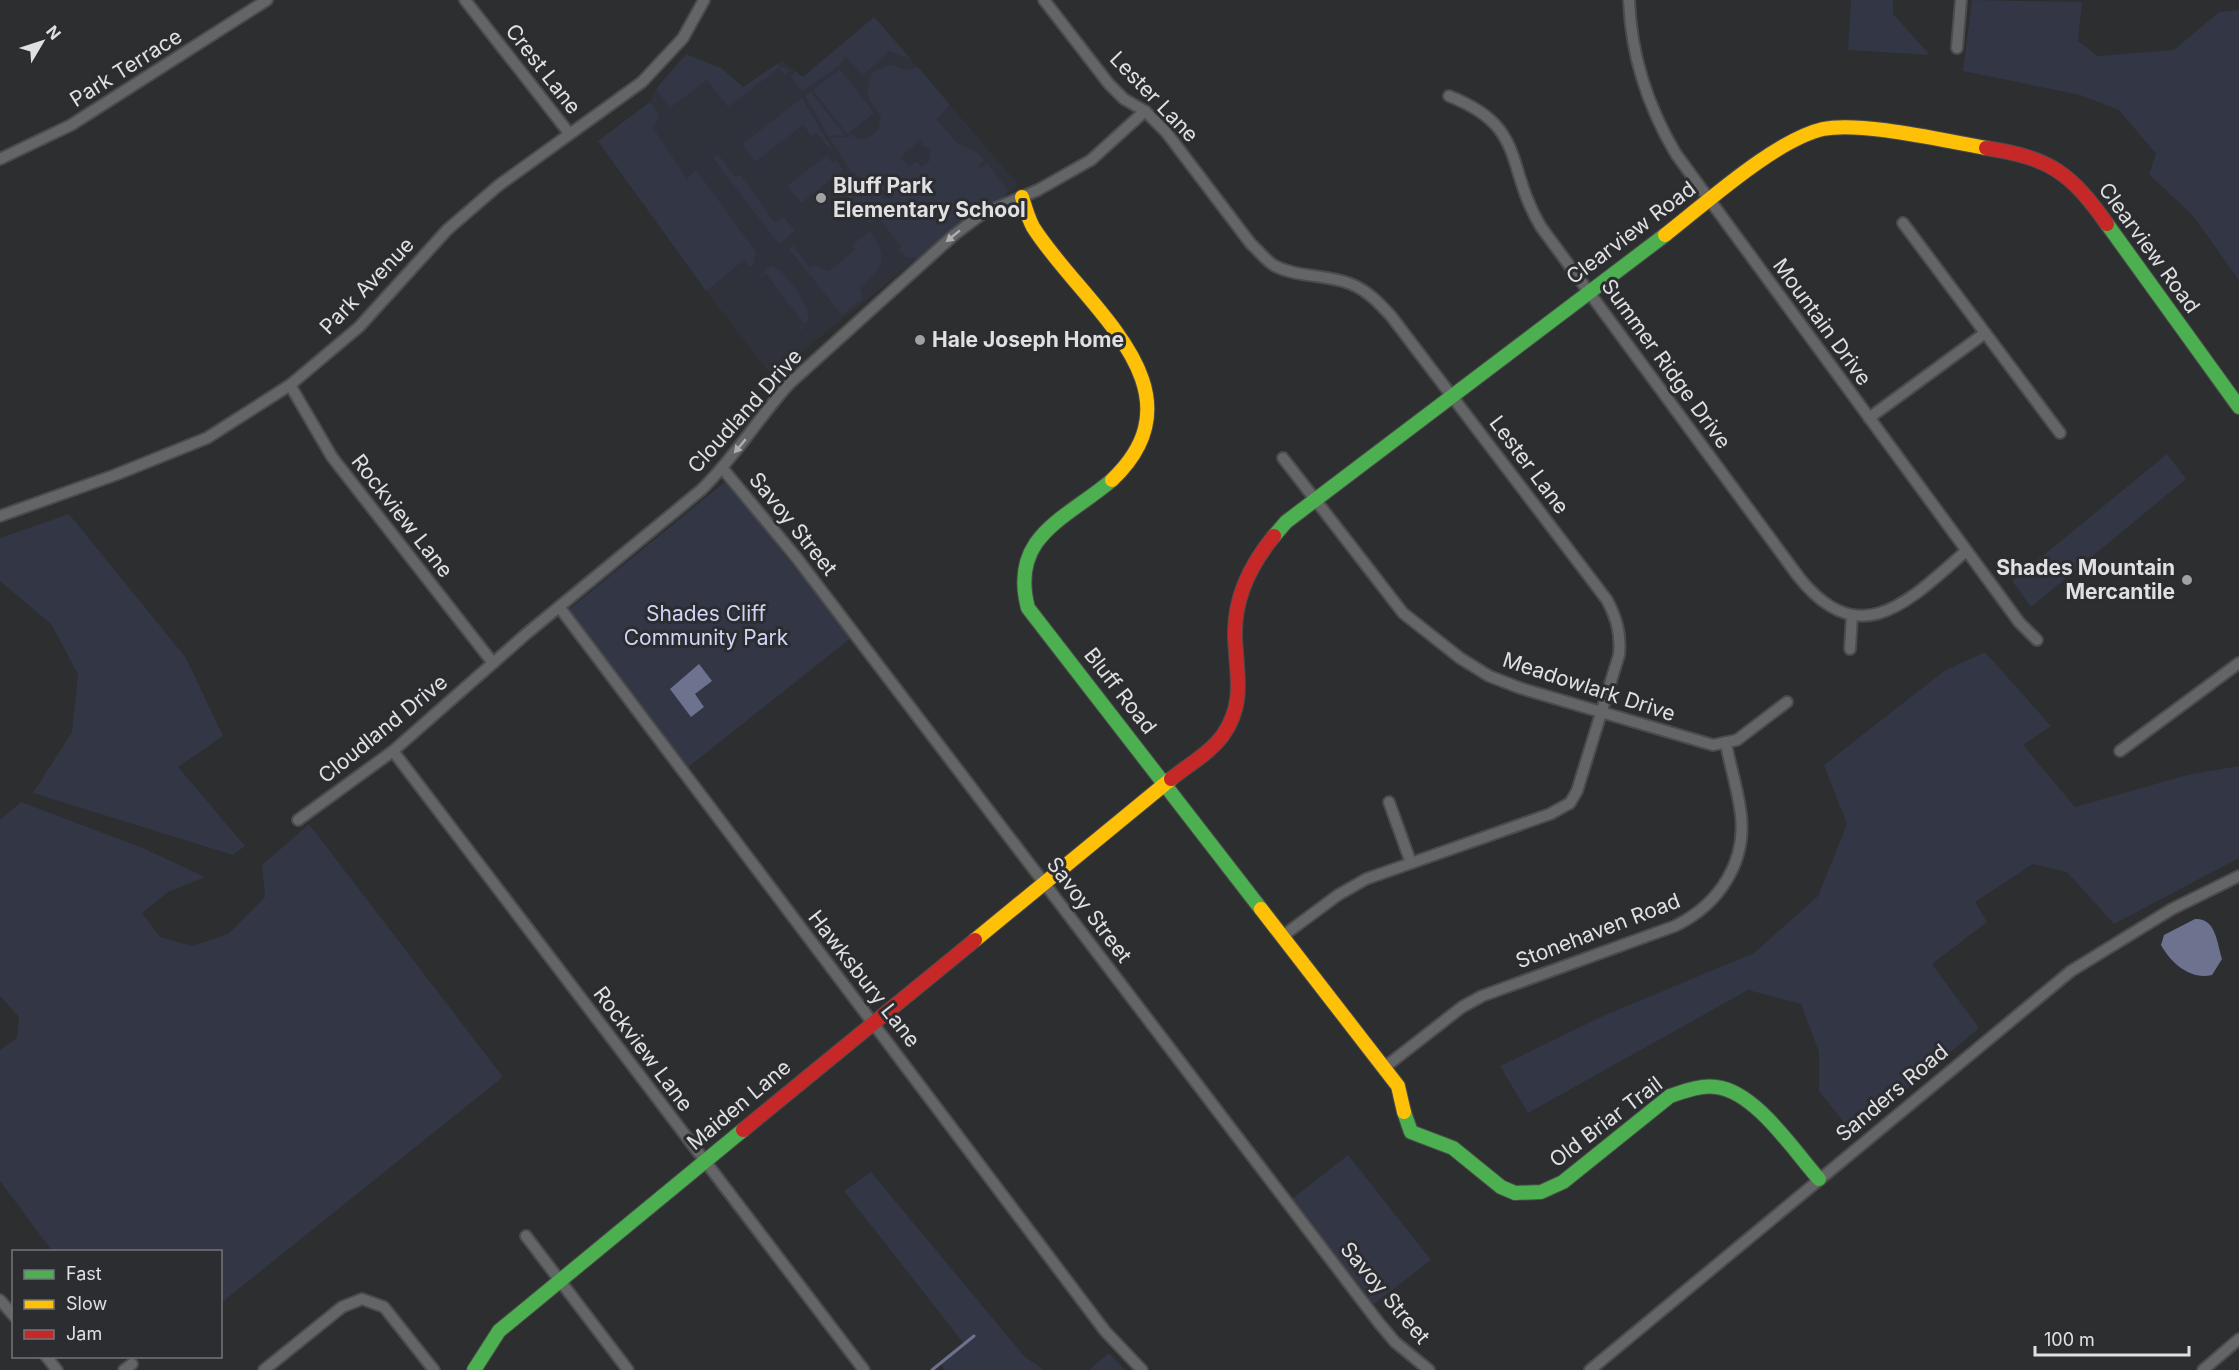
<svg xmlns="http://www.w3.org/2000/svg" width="2239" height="1370" font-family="Inter,sans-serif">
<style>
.built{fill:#30323b}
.green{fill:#323645;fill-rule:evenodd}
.water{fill:#6d738e}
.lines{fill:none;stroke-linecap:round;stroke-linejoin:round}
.stream{stroke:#6d738e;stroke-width:3}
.street-casing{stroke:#4a4b4c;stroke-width:14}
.fast-casing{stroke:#4a4b4c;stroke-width:16}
.slow-casing{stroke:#4a4b4c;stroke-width:16}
.jam-casing{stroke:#4a4b4c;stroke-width:16}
.street{stroke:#646566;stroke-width:10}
.fast{stroke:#4caf50;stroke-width:14}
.slow{stroke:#ffc107;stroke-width:14}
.jam{stroke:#c62828;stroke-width:14}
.oneway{fill:#aeafb1}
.poi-dot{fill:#a1a2a4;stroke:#2c2d30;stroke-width:2}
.labels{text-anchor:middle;stroke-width:6;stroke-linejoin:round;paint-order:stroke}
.street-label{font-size:21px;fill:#e0e0e3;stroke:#2c2d30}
.poi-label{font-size:21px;font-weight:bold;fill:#e0e0e3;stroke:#2c2d30;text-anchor:start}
.park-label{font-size:21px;fill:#ced5f5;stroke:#2c2d30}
</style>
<rect width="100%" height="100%" fill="#2d2e2f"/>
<polygon class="built" points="874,17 1018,184 1001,200 943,238 772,376 706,291 598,141 650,102 655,90 686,54 721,68 743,87 782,61 803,77"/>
<g class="green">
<polygon points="1851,0 1893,0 1893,14 1930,55 1848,50"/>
<polygon points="1972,0 2082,2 2078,41 2098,56 2174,50 2219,12 2239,10 2239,280 2194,217 2149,174 2156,154 2119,110 2080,95 1963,71"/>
<polygon points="874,17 911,59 889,51 863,75 846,57 840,65 802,92 791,76 796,72 803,77"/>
<polygon points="686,54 721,68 743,87 777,64 789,71 784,75 779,68 728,107 707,80 670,108 656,89"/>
<path d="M890,65l17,5 11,-3 32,38 -14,14 22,25 18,7 8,9 -6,5 3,3 6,-5 20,26 -1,7 -63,42 -24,21 -12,-2 -9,-7 3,-3 -23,-30 -8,7 -33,-41 10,-9 42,25 3,-3 -42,-25 -20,-33 18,-1 3,-3c10,10 16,4 27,-3l3,-15c-13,-16 -19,-25 -7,-45zM921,139l2,3 -3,2 11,5 -2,13 -7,5 -6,-6 -7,6 -8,-10z"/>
<polygon points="840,69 874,113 847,134 813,90"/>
<polygon points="811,92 845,135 828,136 805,96"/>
<polygon points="802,98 835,154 816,133 812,136 803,125 755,162 742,144"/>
<polygon points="650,102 659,115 653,128 687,179 696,170 756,252 754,263 750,267 744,260 706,291 598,141"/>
<polygon points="718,154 735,177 741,175 775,223 784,217 795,231 780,243 777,242 713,158"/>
<polygon points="827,155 832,163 836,160 843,170 801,203 787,186"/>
<path d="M870,231c20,29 13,35 -10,57l3,10 -21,17 -53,-66 4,-4 17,23 4,-3 15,6 26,-21 -3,-5z"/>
<path d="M771,266c13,1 40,41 37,54l-7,10 -3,-1 6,-5 -38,-50 -9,3z"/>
<polygon points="2167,454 2186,479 2031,607 2012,581"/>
<polygon points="726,481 851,638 687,768 568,610"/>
<polygon points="69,514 186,658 223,736 178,767 245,846 233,855 33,793 72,732 78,674 51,624 0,581 0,538"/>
<polygon points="1985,652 2051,726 2023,745 2075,807 2187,775 2239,766 2239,858 2114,924 2067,872 2033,864 1975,902 1987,922 1932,964 1979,1028 1853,1134 1819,1091 1819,1052 1801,1004 1748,990 1528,1113 1500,1066 1603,1016 1754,953 1818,896 1847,824 1824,765 1944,671"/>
<polygon points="21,802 143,848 205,877 168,892 142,913 160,937 192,946 228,934 265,897 262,865 309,824 503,1077 221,1303 220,1252 52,1251 0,1181 0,1050 17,1038 19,1017 0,996 0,820"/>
<polygon points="1348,1155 1431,1260 1374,1304 1292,1199"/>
<polygon points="871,1172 1024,1356 1044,1370 945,1370 939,1362 965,1345 844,1191"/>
<polygon points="1109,1353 1125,1370 1089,1370"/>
</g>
<g class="water">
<polygon points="699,664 712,681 695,694 704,707 691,717 670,689"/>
<path d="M2195,919c21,-1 22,24 27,40l-10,16c-22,5 -41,-12 -51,-30l3,-10z"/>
</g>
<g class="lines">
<polyline class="stream" points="932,1370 974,1336"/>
<defs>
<g id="street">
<polyline points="465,0 569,133"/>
<path d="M1044,0l65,84 15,15 21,12 21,21 85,112c8,7 15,17 24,22 24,12 52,8 76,18 17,7 28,19 40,32l216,284c10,19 14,34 12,55l-42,136 -7,12 -20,11 -184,65 -28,16 -54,40"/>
<path d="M1629,0c2,55 19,107 47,154l343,468 18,18"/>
<polyline points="1957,48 1961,0"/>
<path d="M1449,96c79,31 55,69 92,131l257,349c62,79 112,24 168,-25"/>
<polyline points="0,159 71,125 267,0"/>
<polyline points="1903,223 2060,433"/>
<polyline points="290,385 332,457 493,663"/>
<polyline points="1869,418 1985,333"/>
<polyline points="1283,458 1403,613 1460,658 1489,676 1520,688 1713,745 1737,740 1787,702"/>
<polyline points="723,469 796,557 1379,1323 1395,1342 1429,1370"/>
<polyline points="0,516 115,475 207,438 290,385 359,327 447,230 499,185 642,82 683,38 704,0"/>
<polyline points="560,608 1105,1331 1142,1370"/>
<polyline points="1850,649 1852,615"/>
<polyline points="393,751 864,1370"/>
<polyline points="2120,751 2239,663"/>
<polyline points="1389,802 1411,863"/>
<path d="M298,820l95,-69 133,-117 175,-144c34,-33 58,-73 89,-107l164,-148 28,-21 56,-24 53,-30 54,-49"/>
<path d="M1385,1067l77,-60 20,-11 193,-70c45,-22 74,-66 65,-118 -3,-21 -10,-43 -14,-64"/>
<polyline points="526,1236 628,1370"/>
<polyline points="0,1300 14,1316"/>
<polyline points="46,1356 57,1370"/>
<polyline points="124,1370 132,1364"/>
<polyline points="264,1370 342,1307 362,1299 384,1307 434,1370"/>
<polyline points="1590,1370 2071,971 2172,909 2239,876"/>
<polyline points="2203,1370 2239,1339"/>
</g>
<g id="fast">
<polyline points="2107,224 2239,407"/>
<path d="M1112,480c-46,39 -103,56 -84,128l233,301"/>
<polyline points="1274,536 1286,522 1665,235"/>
<path d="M1404,1112l7,20 42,16 48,39 14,6 26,-1 22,-10 107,-86c15,-5 30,-11 46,-9 39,4 78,64 103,92"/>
<polyline points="474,1370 499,1331 743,1130"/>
</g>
<g id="slow">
<path d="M1022,197c3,10 6,21 11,30 48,77 176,161 79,253"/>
<path d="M1665,235c40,-31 110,-95 158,-106 38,-8 122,12 163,19"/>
<polyline points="1261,909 1398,1086 1404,1112"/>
<polyline points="975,940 1171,779"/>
</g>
<g id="jam">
<path d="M1986,148c64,10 84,24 121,76"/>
<path d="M1171,779c16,-13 40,-27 52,-44 24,-34 12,-65 12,-103 0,-36 16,-68 39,-96"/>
<polyline points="743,1130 975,940"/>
</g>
</defs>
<use href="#street" class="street-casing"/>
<use href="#fast" class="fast-casing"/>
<use href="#slow" class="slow-casing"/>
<use href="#jam" class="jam-casing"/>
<use href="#street" class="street"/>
<use href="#fast" class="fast"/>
<use href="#slow" class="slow"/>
<use href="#jam" class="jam"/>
</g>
<defs><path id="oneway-solid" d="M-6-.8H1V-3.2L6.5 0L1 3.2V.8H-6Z" transform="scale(1.5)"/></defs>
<g class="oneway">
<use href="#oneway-solid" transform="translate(953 236) rotate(141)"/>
<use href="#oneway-solid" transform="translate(740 446) rotate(130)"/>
</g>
<g class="poi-dot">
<circle cx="821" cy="198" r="6"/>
<circle cx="920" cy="340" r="6"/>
<circle cx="2187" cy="580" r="6"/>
</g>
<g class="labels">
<g class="street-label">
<text transform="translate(126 68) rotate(-32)" y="7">Park Terrace</text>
<text transform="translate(543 69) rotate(52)" y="7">Crest Lane</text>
<text transform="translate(1154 97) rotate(46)" y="7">Lester Lane</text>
<text transform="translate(1631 233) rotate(-37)" y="7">Clearview Road</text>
<text transform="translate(2149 248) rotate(54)" y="7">Clearview Road</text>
<text transform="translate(367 286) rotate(-46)" y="7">Park Avenue</text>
<text transform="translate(1822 322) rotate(54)" y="7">Mountain Drive</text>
<text transform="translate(1666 364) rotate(54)" y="7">Summer Ridge Drive</text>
<text transform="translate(745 411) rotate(-48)" y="7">Cloudland Drive</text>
<text transform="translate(1529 465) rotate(53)" y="7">Lester Lane</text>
<text transform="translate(402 516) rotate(52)" y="7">Rockview Lane</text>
<text transform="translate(793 524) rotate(51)" y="7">Savoy Street</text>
<text transform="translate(1589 687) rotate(18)" y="7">Meadowlark Drive</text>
<text transform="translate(1120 691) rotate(52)" y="7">Bluff Road</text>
<text transform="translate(383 729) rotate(-39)" y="7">Cloudland Drive</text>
<text transform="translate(1089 910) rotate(53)" y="7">Savoy Street</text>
<text transform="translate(1598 931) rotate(-21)" y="7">Stonehaven Road</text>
<text transform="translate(864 979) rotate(52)" y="7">Hawksbury Lane</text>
<text transform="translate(643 1049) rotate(53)" y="7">Rockview Lane</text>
<text transform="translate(1892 1093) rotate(-40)" y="7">Sanders Road</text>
<text transform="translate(739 1105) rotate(-40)" y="7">Maiden Lane</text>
<text transform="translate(1606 1122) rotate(-37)" y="7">Old Briar Trail</text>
<text transform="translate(1385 1293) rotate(50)" y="7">Savoy Street</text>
</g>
<g class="poi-label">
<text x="833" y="193">Bluff Park<tspan x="833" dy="24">Elementary School</tspan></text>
<text x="932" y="347">Hale Joseph Home</text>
<text x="2175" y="575" text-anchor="end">Shades Mountain<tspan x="2175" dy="24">Mercantile</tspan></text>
</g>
<g class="park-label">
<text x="706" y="621">Shades Cliff<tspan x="706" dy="24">Community Park</tspan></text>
</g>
</g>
<rect x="12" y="1250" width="210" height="108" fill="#2c2d30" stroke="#747578" stroke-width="1.5"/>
<rect x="24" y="1270" width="30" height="9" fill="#4caf50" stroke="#747578" stroke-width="1.5"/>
<text x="66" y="1280" font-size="18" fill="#e0e0e3">Fast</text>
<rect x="24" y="1300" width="30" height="9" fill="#ffc107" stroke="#747578" stroke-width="1.5"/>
<text x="66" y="1310" font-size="18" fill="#e0e0e3">Slow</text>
<rect x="24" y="1330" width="30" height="9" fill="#c62828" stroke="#747578" stroke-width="1.5"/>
<text x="66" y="1340" font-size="18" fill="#e0e0e3">Jam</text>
<g transform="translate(42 42) rotate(51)" stroke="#2c2d30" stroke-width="4.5" paint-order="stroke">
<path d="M0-4.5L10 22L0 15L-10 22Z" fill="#e0e0e3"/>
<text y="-9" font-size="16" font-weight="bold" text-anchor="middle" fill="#e0e0e3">N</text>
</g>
<path d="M2035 1346v9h154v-9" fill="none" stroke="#e0e0e3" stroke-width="3"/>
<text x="2044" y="1346" font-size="18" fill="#e0e0e3" stroke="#2c2d30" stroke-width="4.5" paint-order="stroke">100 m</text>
</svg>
